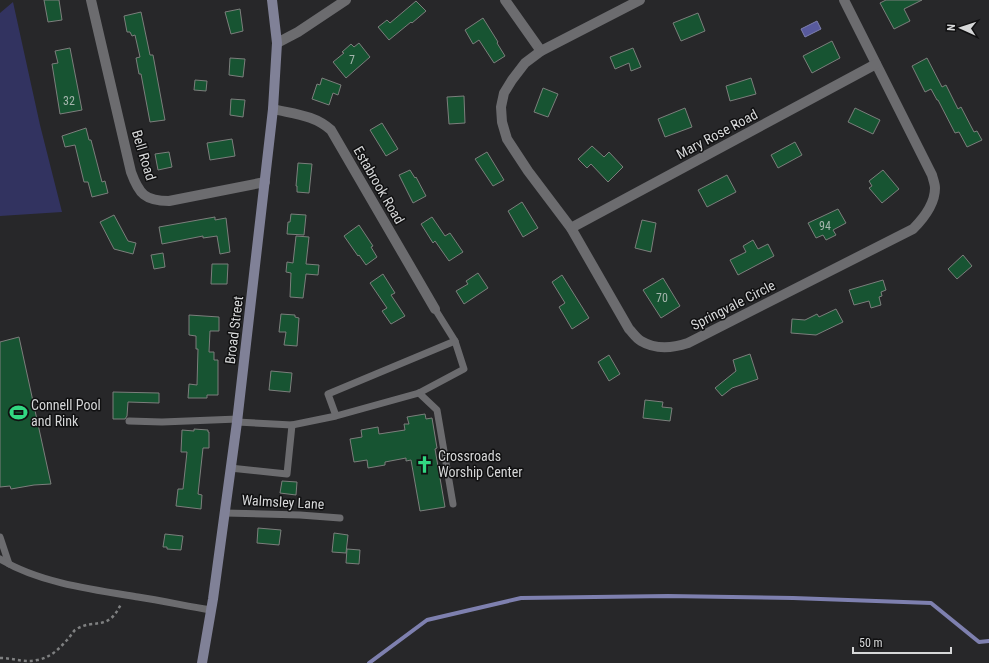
<svg xmlns="http://www.w3.org/2000/svg" width="989" height="663" font-family="'Roboto Condensed',sans-serif">
<style>
.green{fill:#323360}
.water{fill:#585a9d;stroke:#7e80af}
.lines{fill:none;stroke-linecap:round;stroke-linejoin:round}
.stream{stroke:#7e80af;stroke-width:4}
.building{fill:#175432;stroke:#7c7e7c}
.path{stroke:#7f8081;stroke-width:2.5;stroke-dasharray:3 3;stroke-linecap:butt}
.service{stroke:#6c6c6f;stroke-width:7}
.minor{stroke:#6c6c6f;stroke-width:10}
.tertiary{stroke:#6c6c6f;stroke-width:10}
.secondary{stroke:#808197;stroke-width:10}
.labels{text-anchor:middle;stroke-width:3;stroke-linejoin:round;paint-order:stroke}
.number-label{font-size:12px;fill:#a6b6ae}
.street-label{font-size:14px;fill:#d6d7d8;stroke:#101011}
.poi-label{font-size:14px;fill:#d6d7d8;stroke:#101011;text-anchor:start}
</style>
<rect width="100%" height="100%" fill="#272729"/>
<polygon class="green" points="13,2 40,125 62,212 0,216 0,13"/>
<polygon class="water" points="817,21 821,29 805,37 801,29"/>
<g class="lines">
<polyline class="stream" points="369,663 427,620 521,598 668,596 793,598 931,603 979,642 989,641"/>
</g>
<g class="building">
<polygon points="44,0 59,0 62,20 48,22"/>
<polygon points="886,0 922,0 904,9 910,21 894,29 880,3"/>
<polygon points="416,1 426,11 412,23 411,22 389,40 378,27 387,20 390,23"/>
<polygon points="240,9 243,31 231,34 225,12"/>
<polygon points="141,12 150,55 153,55 165,120 150,122 141,74 139,74 136,58 140,57 135,35 132,36 130,32 127,32 124,16"/>
<polygon points="698,13 705,31 681,41 673,23"/>
<polygon points="483,18 498,42 497,43 505,56 494,63 479,40 473,44 465,30"/>
<polygon points="832,41 840,58 812,73 803,56"/>
<polygon points="359,43 370,57 346,78 333,62 344,53 342,52 351,44 354,47"/>
<polygon points="70,48 82,110 60,114 52,64 58,63 55,51"/>
<polygon points="633,48 641,67 631,71 629,63 615,69 610,57"/>
<polygon points="230,58 245,59 243,77 229,75"/>
<polygon points="927,58 942,87 946,85 958,109 961,107 974,132 977,131 982,140 967,147 959,132 955,133 938,100 937,100 931,89 925,92 912,66"/>
<polygon points="322,78 341,85 338,95 333,93 329,105 312,99 317,84 320,85"/>
<polygon points="751,78 756,94 730,101 726,86"/>
<polygon points="195,80 207,81 206,91 194,90"/>
<polygon points="543,88 558,94 548,117 534,112"/>
<polygon points="464,96 465,123 449,124 447,97"/>
<polygon points="231,99 245,100 243,117 230,115"/>
<polygon points="685,108 692,127 665,137 658,119"/>
<polygon points="855,108 880,120 873,134 848,122"/>
<polygon points="382,123 398,149 386,156 370,130"/>
<polygon points="86,128 89,140 91,140 102,182 105,181 108,193 92,197 88,182 84,182 75,145 65,147 62,136"/>
<polygon points="232,139 235,156 210,160 207,143"/>
<polygon points="795,142 802,155 778,168 771,155"/>
<polygon points="592,146 604,157 609,152 623,167 608,182 591,164 587,168 578,159"/>
<polygon points="169,152 172,167 158,170 155,154"/>
<polygon points="487,152 504,180 493,186 475,159"/>
<polygon points="298,163 312,164 309,193 297,192 297,186 296,186"/>
<polygon points="410,170 415,178 416,177 426,196 413,203 399,175"/>
<polygon points="883,170 899,189 882,203 869,188 872,186 869,181"/>
<polygon points="727,175 736,192 707,207 698,190"/>
<polygon points="522,202 538,228 523,237 508,211"/>
<polygon points="838,209 846,223 833,230 836,235 826,240 823,235 816,238 808,223"/>
<polygon points="291,214 306,215 304,235 287,234 288,222 290,222"/>
<polygon points="114,215 128,241 136,243 133,254 114,249 100,222"/>
<polygon points="215,217 215,220 226,218 230,252 220,254 217,236 203,238 203,236 162,244 159,227"/>
<polygon points="432,217 445,236 450,233 463,252 449,261 435,241 433,243 421,224"/>
<polygon points="642,220 656,223 651,252 635,248"/>
<polygon points="359,225 373,246 371,247 377,257 366,265 359,255 358,256 344,236"/>
<polygon points="296,236 309,237 306,264 319,265 318,275 306,274 303,298 290,297 291,273 286,272 287,262 293,263"/>
<polygon points="753,240 758,249 768,244 774,256 738,275 730,260 746,252 743,246"/>
<polygon points="163,253 165,267 154,269 151,255"/>
<polygon points="963,255 972,266 957,279 948,269"/>
<polygon points="212,264 228,264 227,284 211,284"/>
<polygon points="478,273 488,288 464,304 456,291 468,284 466,281"/>
<polygon points="383,274 395,293 391,295 405,316 391,324 382,311 387,308 370,283"/>
<polygon points="562,275 589,318 572,329 559,307 565,303 552,282"/>
<polygon points="663,278 680,306 661,318 643,290"/>
<polygon points="883,280 886,290 881,292 882,296 879,297 881,305 871,308 869,301 854,305 849,290"/>
<polygon points="836,309 843,322 816,335 791,333 792,319 805,320 817,314 819,317"/>
<polygon points="281,314 295,315 295,317 299,318 297,346 284,345 286,332 279,332"/>
<polygon points="189,315 219,317 219,331 210,331 209,352 214,352 214,360 218,360 218,395 207,395 207,398 188,398 189,384 197,385 198,349 196,349 196,336 189,335"/>
<polygon points="19,337 51,484 34,485 11,489 10,486 0,487 0,342"/>
<polygon points="750,354 758,379 732,388 722,396 715,388 736,371 733,360"/>
<polygon points="609,355 620,374 609,381 598,362"/>
<polygon points="271,371 292,373 290,392 269,390"/>
<polygon points="113,392 159,393 159,403 128,402 127,416 125,419 113,419"/>
<polygon points="645,400 663,402 662,407 672,408 670,421 643,418"/>
<polygon points="425,414 426,419 432,418 437,448 435,449 445,507 420,511 411,460 406,461 406,458 385,462 385,465 368,468 367,460 354,462 350,439 362,437 361,430 378,427 379,434 405,430 404,424 409,424 407,417"/>
<polygon points="194,429 208,430 208,432 209,432 209,448 203,448 198,494 202,495 201,509 176,506 178,489 183,489 187,452 181,452 182,430 194,431"/>
<polygon points="282,481 297,482 296,495 280,493"/>
<polygon points="258,528 281,530 279,545 257,543"/>
<polygon points="334,533 348,535 346,553 332,552"/>
<polygon points="165,534 183,536 181,550 167,549 167,547 163,547"/>
<polygon points="347,549 360,550 359,564 346,563"/>
</g>
<g class="lines">
<path class="path" d="M0,658c13,0 24,5 37,2 13,-2 22,-11 30,-20 3,-3 5,-7 8,-10 20,-13 32,3 46,-26"/>
<g class="service">
<polyline points="435,309 455,341"/>
<polyline points="419,393 437,410 453,504"/>
<polyline points="129,421 162,422 238,419"/>
<polyline points="237,422 292,425 336,416 419,393 464,369 455,341 328,394 336,416"/>
<polyline points="230,468 287,474 292,425"/>
<polyline points="225,513 300,515 340,518"/>
<polyline points="0,537 9,564"/>
<path d="M0,559c39,24 94,31 138,38 25,4 49,9 73,13"/>
</g>
<g class="minor">
<path d="M91,0l40,172c8,22 14,29 38,29l96,-19"/>
<polyline points="505,0 541,51"/>
<path d="M640,0l-99,51 -16,12 -13,17 -8,13 -3,14 1,15 5,17 21,32 43,57 58,101c4,4 7,9 12,12 15,9 32,7 47,2l225,-114c11,-11 22,-25 22,-41 0,-4 -2,-9 -3,-13l-88,-175"/>
<path d="M273,109c21,5 42,6 58,21l104,179"/>
<polyline points="571,228 876,64"/>
</g>
<polyline class="tertiary" points="277,43 298,32 346,0"/>
<polyline class="secondary" points="202,663 213,599 237,422 273,109 277,43 272,0"/>
</g>
<defs>
<symbol id="stadium-bare" viewBox="-9 -9 18 18"><path d="M0-5a6.5 5 0 1 0 0 10a6.5 5 0 1 0 0-10ZM-3.5-1.8h7v3.6h-7Z" fill="#32d882" stroke="#101011" stroke-width="2.5" paint-order="stroke"/></symbol>
<symbol id="church-bare" viewBox="-9 -9 18 18"><path d="M-1.2-6h2.4v3.5h3.3v2.4h-3.3V6h-2.4V-.1h-3.3v-2.4h3.3Z" fill="#32d882" stroke="#101011" stroke-width="2.5" paint-order="stroke"/></symbol>
</defs>
<g fill-rule="evenodd">
<use href="#stadium-bare" x="6" y="400" width="25" height="25"/>
<use href="#church-bare" x="412" y="452" width="25" height="25"/>
</g>
<g class="labels">
<g class="number-label">
<text x="352" y="64">7</text>
<text x="69" y="105">32</text>
<text x="825" y="230">94</text>
<text x="662" y="302">70</text>
</g>
<g class="street-label">
<text transform="translate(717 134) rotate(-28)" y="5">Mary Rose Road</text>
<text transform="translate(144 155) rotate(73)" y="5">Bell Road</text>
<text transform="translate(379 185) rotate(60)" y="5">Estabrook Road</text>
<text transform="translate(733 305) rotate(-27)" y="5">Springvale Circle</text>
<text transform="translate(234 330) rotate(-83)" y="5">Broad Street</text>
<text transform="translate(283 502) rotate(3)" y="5">Walmsley Lane</text>
</g>
<g class="poi-label">
<text x="31" y="410">Connell Pool<tspan x="31" dy="16">and Rink</tspan></text>
<text x="438" y="461">Crossroads<tspan x="438" dy="16">Worship Center</tspan></text>
</g>
</g>
<g transform="translate(961 28) rotate(273)" stroke="#101011" stroke-width="3" paint-order="stroke">
<path d="M0-3L7 15L0 10L-7 15Z" fill="#d6d7d8"/>
<text y="-6" font-size="11" font-weight="bold" text-anchor="middle" fill="#d6d7d8">N</text>
</g>
<path d="M853 647v6h98v-6" fill="none" stroke="#d6d7d8" stroke-width="2"/>
<text x="859" y="647" font-size="12" fill="#d6d7d8" stroke="#101011" stroke-width="3" paint-order="stroke">50 m</text>
</svg>
